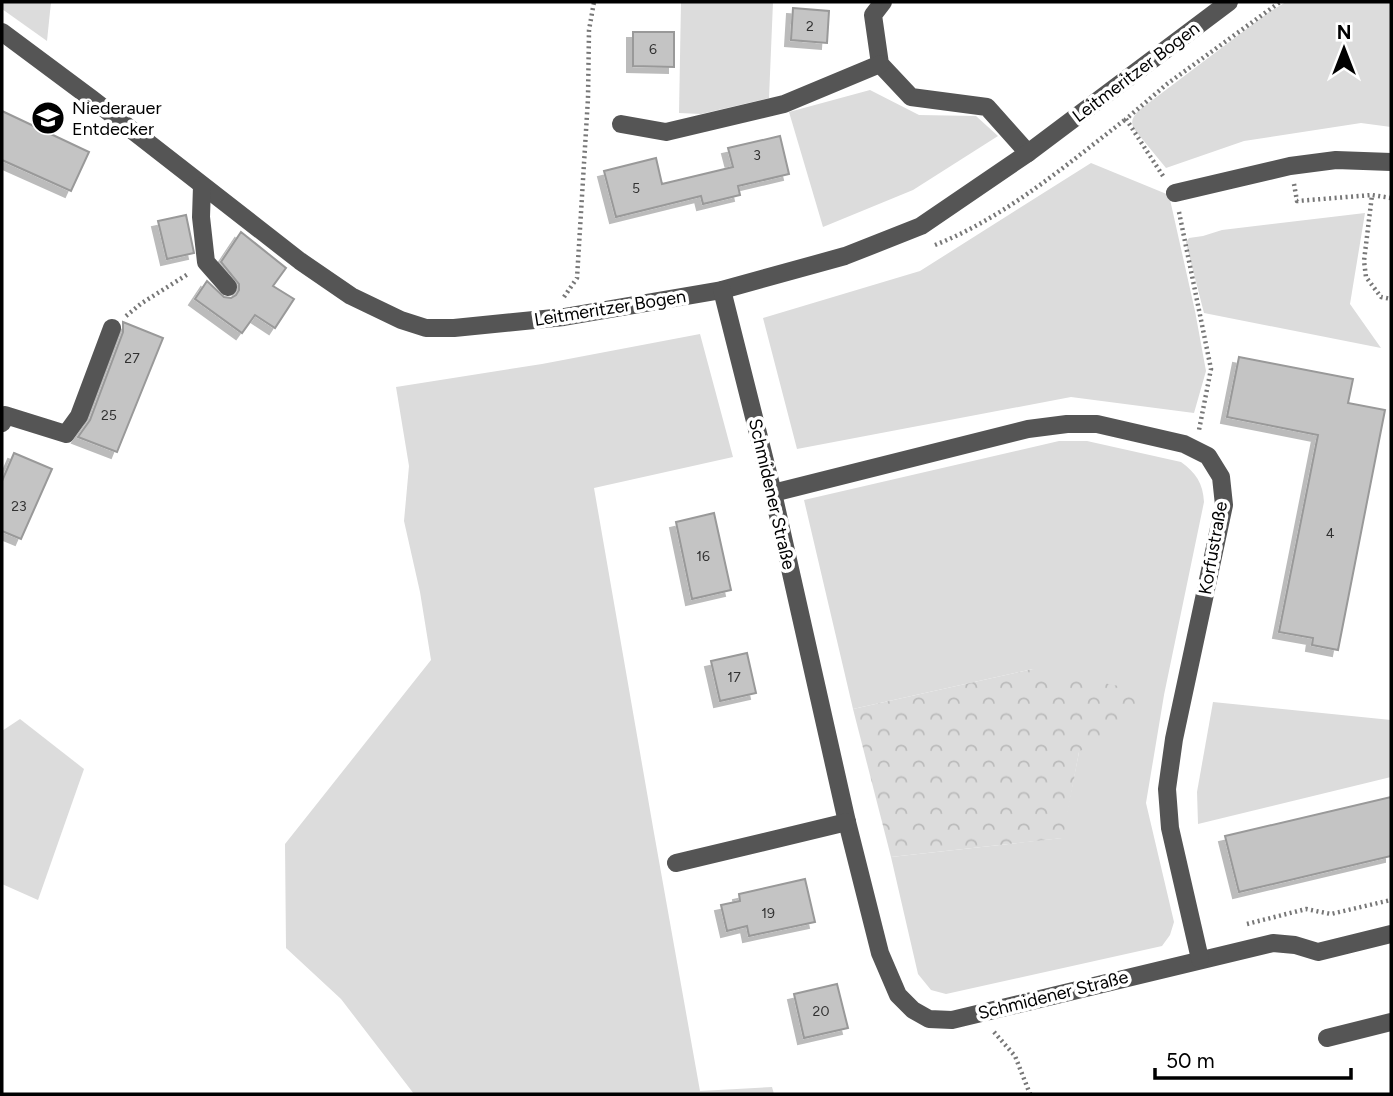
<svg xmlns="http://www.w3.org/2000/svg" width="1393" height="1096" font-family="Figtree,sans-serif">
<style>
.green{fill:#dcdcdc}
.forest{fill:url(#forest-crowns)}
.building{fill:#c4c4c4;stroke:#999;stroke-width:2;filter:url(#shadow)}
.lines{fill:none;stroke-linecap:round;stroke-linejoin:round}
.path{stroke:#777;stroke-width:4.5;stroke-dasharray:2 3.5;stroke-linecap:butt}
.minor{stroke:#555;stroke-width:18}
.labels{text-anchor:middle;stroke-width:7;stroke-linejoin:round;paint-order:stroke}
.number-label{font-size:14px;fill:#313131}
.street-label{font-size:18px;fill:#000;stroke:#fff}
.poi-label{font-size:18px;fill:#000;stroke:#fff;text-anchor:start}
</style>
<defs>
<pattern id="forest-crowns" width="20" height="18" patternUnits="userSpaceOnUse" patternTransform="scale(1.75)"><rect width="20" height="18" fill="#dcdcdc"/><path d="M2 6a3 3 0 1 1 6 0M12 15a3 3 0 1 1 6 0" fill="none" stroke="#bbb"/></pattern>
<filter id="shadow"><feDropShadow dx="-6" dy="6" stdDeviation="0" flood-color="#0004"/></filter>
</defs>
<rect width="100%" height="100%" fill="#fff"/>
<g class="green">
<polygon points="2,2 51,2 47,41 2,9"/>
<polygon points="681,2 773,2 769,98 701,114 679,113"/>
<path d="M1286,2h105v125l-30,-4 -117,18 -78,27 -32,-39c-4,-8 -1,-12 4,-18l131,-99z"/>
<polygon points="870,90 919,115 976,116 998,136 913,190 823,227 789,112"/>
<polygon points="1091,163 1169,195 1195,311 1206,371 1194,413 1071,397 797,449 763,318 920,271"/>
<polygon points="1365,213 1350,304 1381,348 1204,313 1188,251 1186,242 1189,238 1203,236 1222,230"/>
<polygon points="700,334 733,457 594,488 654,833 700,1091 772,1087 774,1094 414,1094 341,999 286,948 285,844 431,660 420,592 404,521 409,466 396,387 542,364"/>
<path d="M1059,441h28l94,21c15,11 22,21 23,40l-40,193 -18,108 28,119 -4,13 -8,11 -216,48 -15,-4 -13,-16 -27,-117 171,-19 17,-86 -46,-83 -180,40 -49,-209z"/>
<polygon points="1213,702 1391,720 1391,777 1198,824 1197,792"/>
<polygon points="20,719 84,769 38,900 2,884 2,731"/>
</g>
<polygon class="forest" points="1033,669 1164,695 1079,752 1063,838 891,857 853,709"/>
<g class="building">
<polygon points="793,8 829,11 827,43 791,40"/>
<polygon points="633,32 674,32 674,67 633,66"/>
<polygon points="2,111 89,152 71,191 2,160"/>
<polygon points="780,136 789,174 738,186 740,195 703,204 701,196 616,217 604,171 656,158 662,184 733,167 728,148"/>
<polygon points="186,215 194,253 167,259 158,221"/>
<polygon points="241,232 286,268 273,286 294,299 275,328 255,315 242,333 195,299 207,281 224,297 231,298 236,295 239,290 239,284 221,262"/>
<polygon points="123,322 163,338 117,452 78,437 90,420 123,332"/>
<polygon points="1239,357 1353,379 1348,403 1385,410 1338,650 1312,645 1313,638 1279,632 1318,435 1227,417"/>
<polygon points="14,453 52,469 21,539 2,531 2,481"/>
<polygon points="714,513 731,590 692,599 676,522"/>
<polygon points="747,653 756,693 720,701 711,661"/>
<polygon points="1391,797 1391,856 1239,892 1225,836"/>
<polygon points="805,879 815,922 749,936 747,926 727,931 721,905 740,901 739,894"/>
<polygon points="837,984 848,1028 804,1038 794,994"/>
</g>
<g class="lines">
<g class="path">
<polyline points="1163,176 1126,119 1167,84 1280,2"/>
<polyline points="1294,184 1297,201 1372,195"/>
<polyline points="1391,198 1372,195 1364,261 1366,277 1381,297 1391,299"/>
<polyline points="1179,212 1211,369 1199,430"/>
<path d="M935,245c71,-28 131,-80 191,-126"/>
<polyline points="564,297 577,278 588,98 589,30 594,2"/>
<polyline points="126,316 142,303 188,274"/>
<polyline points="1247,924 1306,909 1331,914 1391,900"/>
<polyline points="994,1032 1015,1056 1030,1094"/>
</g>
<g class="minor">
<polyline points="883,2 873,15 880,64 911,97 987,107 1028,153"/>
<polyline points="2,32 92,99 300,261 351,296 401,320 426,328 454,328 564,317 722,290 845,256 921,226 1028,153 1229,2"/>
<polyline points="621,124 666,132 784,104 880,64"/>
<polyline points="202,186 201,217 206,262 228,287"/>
<polyline points="1175,193 1290,166 1336,160 1391,162"/>
<polyline points="722,290 773,493 847,822 880,953 898,995 913,1010 929,1019 952,1020 1273,943 1295,945 1318,952 1391,934"/>
<polyline points="2,423 5,415 66,434 79,416 112,328"/>
<polyline points="773,493 1028,429 1067,424 1097,424 1184,444 1208,456 1221,477 1224,505 1174,739 1167,789 1170,828 1200,959"/>
<polyline points="676,863 847,822"/>
<polyline points="1327,1038 1391,1022"/>
</g>
</g>
<defs>
<symbol id="school-disc" viewBox="-11 -11 22 22"><circle r="9.5" fill="#000" stroke="#fff"/><path d="M0-5L7-2L0 1L-7-2ZM-4 1L0 2.5L4 1V4Q0 6-4 4Z" fill="#fff"/></symbol>
</defs>
<g fill-rule="evenodd">
<use href="#school-disc" x="29" y="99" width="38" height="38"/>
</g>
<g class="labels">
<g class="number-label">
<text x="810" y="31">2</text>
<text x="653" y="54">6</text>
<text x="757" y="160">3</text>
<text x="636" y="193">5</text>
<text x="132" y="363">27</text>
<text x="109" y="420">25</text>
<text x="19" y="511">23</text>
<text x="1330" y="538">4</text>
<text x="703" y="561">16</text>
<text x="734" y="682">17</text>
<text x="768" y="918">19</text>
<text x="821" y="1016">20</text>
</g>
<g class="street-label">
<text transform="translate(1136 72) rotate(-37)" y="6">Leitmeritzer Bogen</text>
<text transform="translate(610 308) rotate(-9)" y="6">Leitmeritzer Bogen</text>
<text transform="translate(772 494) rotate(77)" y="6">Schmidener Straße</text>
<text transform="translate(1213 548) rotate(-80)" y="6">Korfustraße</text>
<text transform="translate(1053 995) rotate(-14)" y="6">Schmidener Straße</text>
</g>
<g class="poi-label">
<text x="72" y="114">Niederauer<tspan x="72" dy="21">Entdecker</tspan></text>
</g>
</g>
<rect width="1393" height="1096" fill="none" stroke="#000000" stroke-width="7"/>
<g transform="translate(1344 49)" stroke="#ffffff" stroke-width="5" paint-order="stroke">
<path d="M0-5L12 26L0 18L-12 26Z" fill="#000000"/>
<text y="-10" font-size="19" font-weight="bold" text-anchor="middle" fill="#000000">N</text>
</g>
<path d="M1155 1068v10h196v-10" fill="none" stroke="#000000" stroke-width="3.5"/>
<text x="1166" y="1068" font-size="21" fill="#000000" stroke="#ffffff" stroke-width="5" paint-order="stroke">50 m</text>
</svg>
